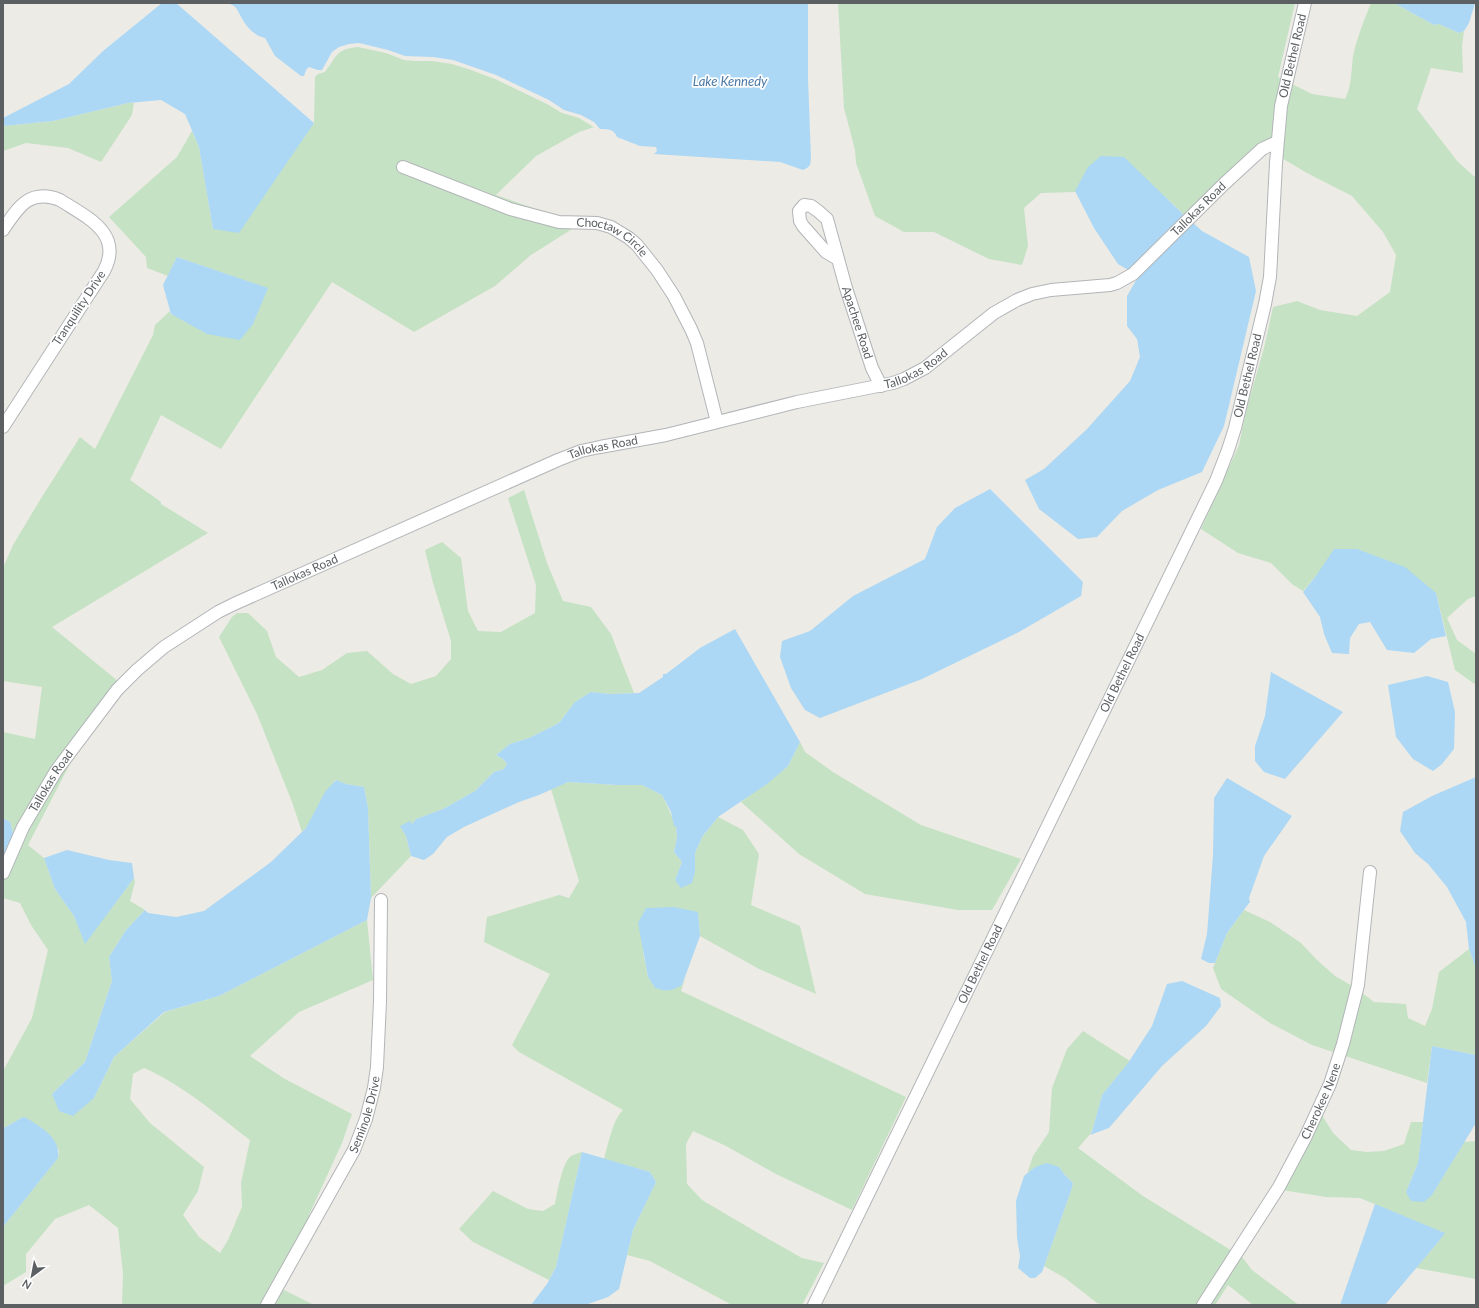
<svg xmlns="http://www.w3.org/2000/svg" width="1479" height="1308" font-family="Lato,sans-serif">
<style>
.green{fill:#c5e2c4;fill-rule:evenodd}
.water{fill:#acd8f5}
.lines{fill:none;stroke-linecap:round;stroke-linejoin:round}
.minor-casing{stroke:#b2b5b8;stroke-width:14}
.minor{stroke:#fff;stroke-width:12}
.labels{text-anchor:middle;stroke-width:3.5;stroke-linejoin:round;paint-order:stroke}
.street-label{font-size:12px;fill:#5c6063;stroke:#fff}
.water-label{font-size:13px;font-style:italic;fill:#4c79a6;stroke:#fff}
</style>
<rect width="100%" height="100%" fill="#edebe5"/>
<g class="green">
<polygon points="838,3 1295,3 1278,77 1283,79 1274,139 1185,216 1168,199 1075,191 1076,192 1041,193 1024,208 1028,246 1022,265 989,259 934,232 904,232 875,216 856,163 855,150 844,108"/>
<path d="M1371,3h23l40,22 5,-1 20,9 5,-2 -2,15 1,27 -32,-5 -14,41 41,53 18,16v418l-8,3 -21,19 10,22 19,14v31l-21,-15 -19,-77 -120,-17 -13,15 -11,-7 -21,-21 -33,-10 -37,-24 38,-84 8,-38 17,-59 9,-41 24,-6 23,9 37,6 33,-24 6,-37 -13,-23 -31,-36 -45,-23 -27,-16 10,-74 22,11 33,5c7,-14 6,-27 8,-43 4,-18 11,-36 18,-53z"/>
<path d="M358,47l28,6 18,7 10,1h18l20,3 19,6 24,9 52,25 15,9 17,5 13,8 2,1 -15,5 -43,24 -40,39 84,29 -49,31 -36,31 -81,46 -82,-50 -111,167 -60,-34 -31,65 31,22v2l47,29 -156,94 67,55 -105,155 -4,-15 -7,-4v-86l32,7 7,-52 -39,-6v-113l10,-23 27,-45 40,-63 15,12 58,-114 2,-10 15,-14 1,4 96,-27 -90,-31 -9,19 -21,-8 -1,-11 -37,-40 68,-60 15,-26 7,16 14,82 101,-106 1,-46 3,-3 7,-2c12,-16 11,-23 33,-25z"/>
<polygon points="128,103 134,103 132,115 101,162 68,148 26,143 3,151 3,126 53,121"/>
<polygon points="524,490 547,563 563,601 591,607 611,634 634,693 610,694 591,692 575,702 559,723 529,738 510,744 496,755 503,759 507,764 504,769 494,772 475,791 443,809 416,819 412,824 401,826 406,836 411,856 371,898 368,808 364,787 346,784 335,780 306,828 302,832 292,802 257,714 219,637 232,617 237,613 248,613 267,631 276,657 299,677 322,670 347,653 367,651 393,674 411,684 436,676 451,659 451,641 433,583 425,550 442,542 461,558 468,611 478,631 501,632 535,613 536,585 508,498"/>
<polygon points="800,742 805,752 833,772 921,825 1021,859 992,910 958,910 865,894 799,854 741,802 788,766"/>
<path d="M75,754l-47,91 16,13 11,31 19,27 11,27 49,-65 1,4 -5,19 15,9 -19,20 -17,27 3,24 -27,81 -33,32 42,4 20,-41 51,-45 54,-16 148,-76 6,60 -74,32 -49,44 35,23 67,35 -10,29 -33,72 -1,9 -45,81h-141l1,-31 -5,-46 -29,-23 -34,14 -29,35v18l-23,14v-59l55,-69 1,-8 -34,-33h-2l-19,11 -1,3v-60l29,-53 16,-68 -17,-25 -11,-22 -17,-5v-15l31,-70zM144,1068c39,17 73,47 106,72l-9,43 1,24 -14,33 -8,13 -21,-16 -16,-22 15,-24 6,-24 -54,-44 -20,-24 3,-25z"/>
<path d="M568,782l49,3h25l20,10 14,30 1,12 -3,15 8,10 -7,18 20,-8v-19l7,-16 16,-20 25,13 16,24 -8,51 49,21 16,68 -57,-25 -59,-33 -2,-24 -55,40 5,25 7,11 27,-3 4,-9 -5,15 225,106 -54,113 -76,-36 -50,-28 -33,-15 -7,13 1,40 15,16 56,33 44,25 22,5 -22,42h-70l-82,-44 -23,-6 6,-25 23,-48 -6,-10 -46,-13c4,-14 9,-40 19,-49l-104,-58 -7,-7 38,-71 -66,-32 3,-25 72,-22 10,3 10,-17 -28,-92z"/>
<polygon points="1244,910 1270,922 1301,943 1316,959 1335,976 1356,988 1374,1002 1406,1004 1408,1018 1425,1026 1432,1009 1439,972 1469,949 1476,969 1476,1055 1432,1046 1427,1083 1312,1045 1270,1023 1221,989 1213,968 1227,933"/>
<polygon points="1083,1031 1130,1061 1102,1095 1092,1132 1078,1148 1143,1196 1242,1257 1252,1270 1299,1305 1253,1305 1228,1285 1215,1305 1105,1305 1097,1303 1065,1278 1044,1266 1072,1188 1073,1183 1065,1175 1059,1167 1035,1167 1028,1173 1028,1171 1033,1156 1049,1132 1052,1088 1067,1049"/>
<polygon points="1320,1112 1333,1133 1351,1150 1367,1152 1384,1151 1404,1144 1411,1122 1423,1122 1418,1163 1406,1192 1432,1195 1464,1142 1476,1141 1476,1279 1416,1268 1439,1241 1444,1233 1360,1198 1326,1197 1282,1190"/>
<path d="M582,1152l-26,115 -7,13 -76,-38 -14,-13 34,-38 35,18 15,2 12,-7c2,-11 7,-40 15,-47 2,-2 8,-4 12,-5z"/>
<polygon points="280,1288 314,1305 271,1305"/>
</g>
<g class="water">
<polygon points="162,3 176,3 314,123 239,233 213,229 199,147 185,114 161,100 128,103 53,121 3,126 3,118 69,84 103,51"/>
<path d="M228,3h580v75l3,81 -1,6 -3,3 -4,2 -23,-8 -126,-8 3,-3 -1,-4 -16,-1 -23,-9c-3,-8 -9,-8 -17,-8l-6,-7 -13,-7 -17,-5 -15,-10 -53,-25 -43,-15 -20,-3 -28,-1 -17,-6 -29,-7 -10,1 -10,3 -7,5 -10,18h-4l-9,-3 -3,3 -2,6h-3l-26,-20 -10,-18c-8,-1 -18,-10 -22,-18 -3,-4 -5,-11 -9,-14 -2,-1 -4,-2 -6,-3z"/>
<polygon points="1394,3 1475,3 1469,23 1464,31 1459,33 1439,24 1434,25"/>
<polygon points="1101,156 1124,157 1185,216 1130,271 1118,264 1094,228 1075,191 1088,167"/>
<polygon points="1191,221 1202,231 1249,257 1256,291 1224,426 1202,472 1158,490 1122,511 1097,537 1078,539 1039,509 1025,480 1044,469 1087,429 1130,381 1140,357 1137,339 1127,326 1127,296 1138,277"/>
<polygon points="177,257 268,288 253,324 240,340 207,334 171,314 163,285"/>
<polygon points="990,489 1083,582 1081,596 1019,632 922,679 820,718 805,710 791,688 780,657 782,641 810,631 853,596 925,559 937,527 955,508"/>
<polygon points="1334,549 1357,549 1405,567 1436,593 1446,636 1431,639 1414,653 1387,650 1370,622 1359,624 1350,638 1349,654 1332,653 1324,634 1320,617 1303,592 1316,576"/>
<polygon points="735,629 800,742 788,766 767,784 718,817 702,837 695,853 695,872 692,883 681,888 675,880 682,862 674,852 677,837 676,826 674,826 671,812 662,795 642,785 617,785 568,782 539,795 519,802 464,827 447,837 433,854 424,860 411,856 406,836 400,826 410,821 412,824 416,819 443,809 475,791 494,772 504,769 507,764 503,759 496,755 510,744 529,738 559,723 575,702 591,692 610,694 639,693 663,677 663,674 666,674 700,648"/>
<polygon points="1271,672 1343,712 1285,779 1264,772 1255,761 1255,746 1265,716"/>
<polygon points="1427,676 1448,682 1455,712 1454,749 1442,764 1433,771 1413,759 1396,737 1388,685"/>
<polygon points="1476,777 1476,969 1469,949 1466,922 1447,887 1428,864 1415,853 1400,831 1403,812 1432,796"/>
<polygon points="1227,778 1292,816 1264,856 1249,898 1250,903 1249,903 1227,933 1215,963 1209,963 1201,959 1207,934 1213,855 1214,798"/>
<polygon points="336,780 346,784 364,787 368,808 371,898 367,920 219,996 164,1012 114,1057 94,1098 73,1116 59,1111 52,1094 85,1062 112,981 109,957 126,930 145,910 148,913 176,917 204,911 271,862 306,828 325,792"/>
<polygon points="3,818 10,822 14,837 3,860"/>
<polygon points="67,850 109,860 132,863 134,878 85,944 74,916 55,889 44,858"/>
<path d="M674,907l24,5 2,24 -18,49c-11,6 -15,7 -27,3l-7,-11 -10,-54 8,-15z"/>
<polygon points="1182,981 1220,998 1221,1006 1206,1026 1162,1066 1109,1128 1090,1135 1092,1132 1102,1095 1128,1063 1152,1026 1167,984"/>
<polygon points="1432,1046 1476,1055 1476,1123 1432,1195 1424,1202 1411,1201 1406,1192 1418,1163"/>
<path d="M23,1117h2c15,10 36,20 33,41l-55,69v-96l1,-3z"/>
<polygon points="582,1152 650,1172 656,1182 633,1230 619,1289 608,1297 585,1305 531,1305 547,1284 556,1267"/>
<polygon points="1047,1163 1059,1167 1065,1175 1073,1183 1072,1188 1042,1272 1035,1278 1030,1278 1018,1268 1020,1256 1017,1238 1016,1201 1024,1176 1035,1167"/>
<polygon points="1375,1204 1445,1233 1439,1241 1385,1305 1340,1305"/>
</g>
<g class="lines">
<defs>
<g id="minor">
<path id="s1" d="M403,167l107,42 49,13 38,1 14,4 18,11 8,7 20,25 17,26 17,33 6,14 20,79"/>
<path d="M3,230c15,-23 27,-42 57,-30 26,17 64,33 44,71l-101,156"/>
<path id="s2" d="M838,259l-12,-7 -23,-26 -3,-5 -1,-10 5,-6 7,1 7,5 9,8 19,69 26,80 9,18"/>
<path id="s3" d="M3,873l20,-46 33,-56 61,-81 20,-20 27,-23 54,-35 16,-8 324,-144 23,-9 19,-4 66,-12 131,-33 96,-19 11,-4 21,-11 69,-55 23,-13 15,-6 19,-4 59,-5 7,-2 16,-9 91,-90 38,-35 15,-7"/>
<path id="s4" d="M267,1305l87,-155 12,-31 8,-31 3,-21 3,-66 1,-101"/>
<path id="s5" d="M814,1305l402,-824 12,-31 7,-22 30,-124 5,-27 6,-114 5,-57 24,-103"/>
<path id="s6" d="M1203,1305l76,-118 26,-49 25,-54 13,-40 15,-59 12,-113"/>
</g>
</defs>
<use href="#minor" class="minor-casing"/>
<use href="#minor" class="minor"/>
</g>
<g class="labels">
<g class="street-label">
<text dy="4" stroke="none"><textPath href="#s5" startOffset="1351">Old Bethel Road</textPath></text>
<text dy="4" stroke="none"><textPath href="#s3" startOffset="1424">Tallokas Road</textPath></text>
<text dy="4" stroke="none"><textPath href="#s1" startOffset="223">Choctaw Circle</textPath></text>
<text transform="translate(79 308) rotate(-57)" y="4">Tranquility Drive</text>
<text dy="4" stroke="none"><textPath href="#s2" startOffset="208">Apachee Road</textPath></text>
<text dy="4" stroke="none"><textPath href="#s3" startOffset="1088">Tallokas Road</textPath></text>
<text dy="4" stroke="none"><textPath href="#s5" startOffset="1027">Old Bethel Road</textPath></text>
<text dy="4" stroke="none"><textPath href="#s3" startOffset="764">Tallokas Road</textPath></text>
<text dy="4" stroke="none"><textPath href="#s3" startOffset="440">Tallokas Road</textPath></text>
<text dy="4" stroke="none"><textPath href="#s5" startOffset="703">Old Bethel Road</textPath></text>
<text dy="4" stroke="none"><textPath href="#s3" startOffset="104">Tallokas Road</textPath></text>
<text dy="4" stroke="none"><textPath href="#s5" startOffset="379">Old Bethel Road</textPath></text>
<text dy="4" stroke="none"><textPath href="#s6" startOffset="236">Cherokee Nene</textPath></text>
<text dy="4" stroke="none"><textPath href="#s4" startOffset="215">Seminole Drive</textPath></text>
</g>
<g class="water-label">
<text x="730" y="86">Lake Kennedy</text>
</g>
</g>
<rect width="1479" height="1308" fill="none" stroke="#5c6063" stroke-width="8"/>
<g transform="translate(32 1276) rotate(212)" stroke="#ffffff" stroke-width="3" paint-order="stroke">
<path d="M0-3L7 15L0 10L-7 15Z" fill="#5c6063"/>
<text y="-6" font-size="11" font-weight="bold" text-anchor="middle" fill="#5c6063">N</text>
</g>
</svg>
